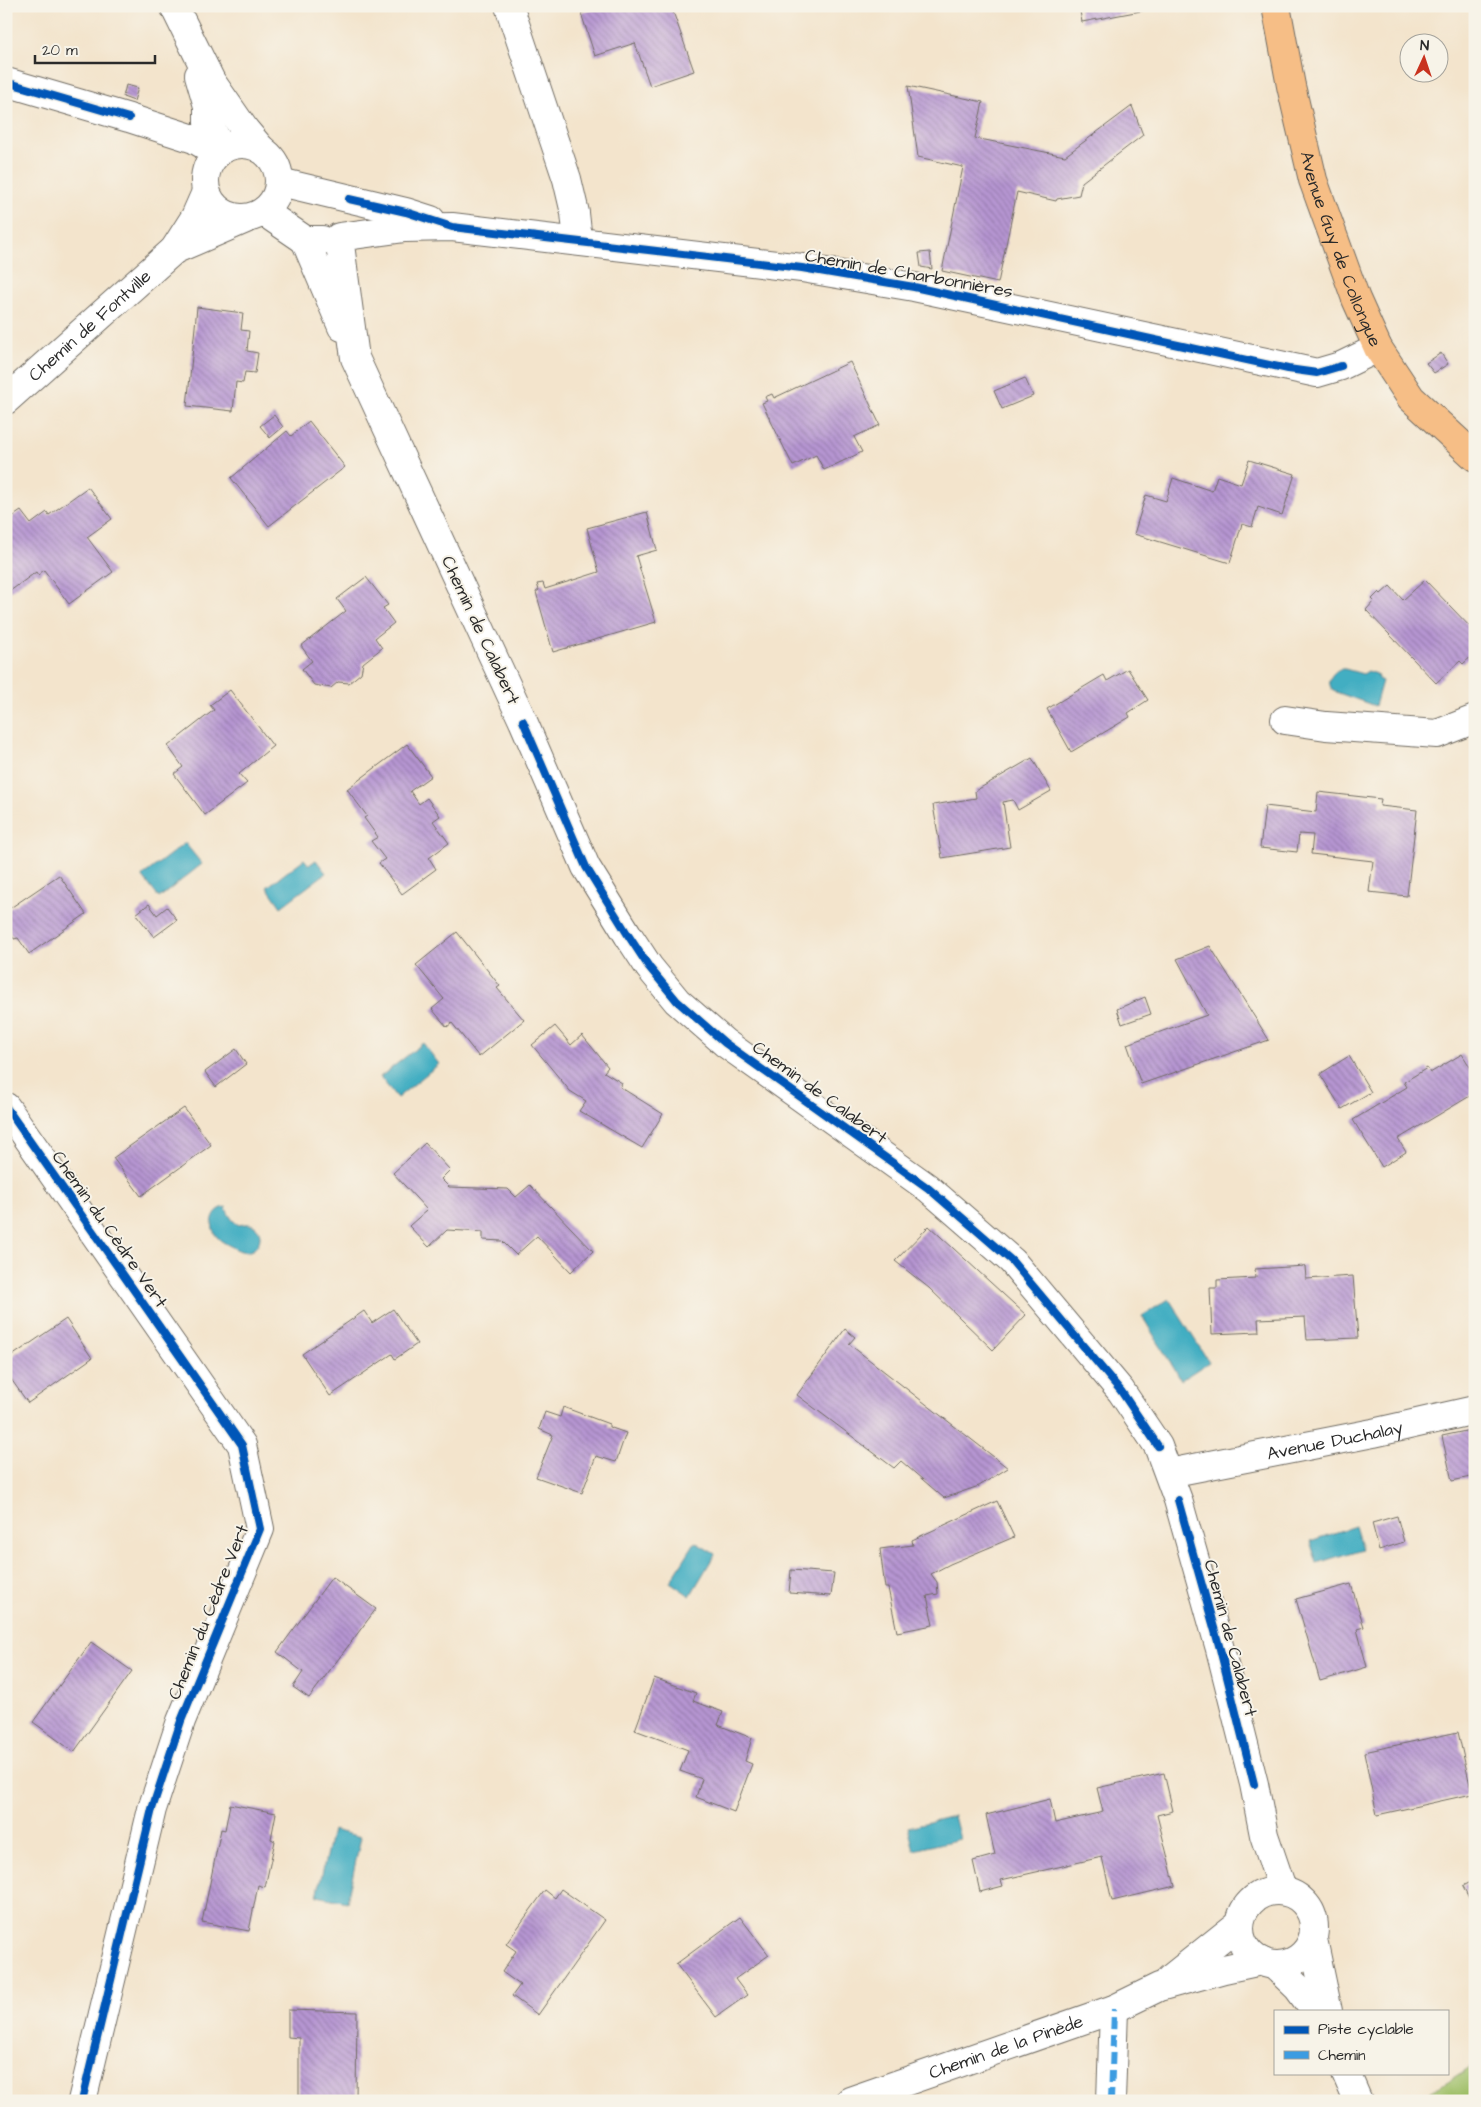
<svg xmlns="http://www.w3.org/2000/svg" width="1481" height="2107" font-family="'Architects Daughter',sans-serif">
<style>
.garden{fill:#9fbf67;stroke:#657549}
.water{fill:#43aec2;stroke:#376c76}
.building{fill:url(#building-back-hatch)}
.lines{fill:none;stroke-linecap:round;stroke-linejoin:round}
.minor-casing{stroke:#716c63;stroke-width:30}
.major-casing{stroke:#716c63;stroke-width:30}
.minor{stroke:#fff;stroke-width:28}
.major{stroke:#f6be86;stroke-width:28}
.quiet{stroke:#3d9ce1;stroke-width:6;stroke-dasharray:12 6;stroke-linecap:butt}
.cycleway-casing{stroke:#f7f3e8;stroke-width:11}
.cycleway{stroke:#0057b8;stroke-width:8}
.labels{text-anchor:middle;stroke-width:4;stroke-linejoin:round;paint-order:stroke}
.street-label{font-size:18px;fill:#2b2b2b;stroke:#f7f3e8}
</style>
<defs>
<pattern id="building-back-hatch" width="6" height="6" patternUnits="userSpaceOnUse" patternTransform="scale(1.25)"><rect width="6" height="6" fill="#b695d2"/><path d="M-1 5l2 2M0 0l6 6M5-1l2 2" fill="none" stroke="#947aab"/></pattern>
</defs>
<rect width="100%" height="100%" fill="#f7f3e8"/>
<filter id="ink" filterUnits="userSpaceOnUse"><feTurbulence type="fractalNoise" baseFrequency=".02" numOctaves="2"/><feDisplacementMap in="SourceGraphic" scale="10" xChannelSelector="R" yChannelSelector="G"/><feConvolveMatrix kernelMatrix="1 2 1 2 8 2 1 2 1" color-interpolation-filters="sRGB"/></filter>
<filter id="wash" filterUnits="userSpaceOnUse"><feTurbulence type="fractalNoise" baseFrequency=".0096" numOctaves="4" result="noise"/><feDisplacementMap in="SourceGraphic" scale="20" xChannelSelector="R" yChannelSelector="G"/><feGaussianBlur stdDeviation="1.12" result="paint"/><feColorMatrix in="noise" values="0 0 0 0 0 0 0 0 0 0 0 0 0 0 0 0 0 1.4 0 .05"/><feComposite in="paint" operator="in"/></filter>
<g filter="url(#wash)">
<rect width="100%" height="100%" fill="#f3e4cc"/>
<polygon class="garden" points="1475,2064 1475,2101 1429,2101 1426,2095"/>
<g class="water">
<path d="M1340,669h5l18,5 5,-3 9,3 1,5 4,2 -7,25 -42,-15c-7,-9 -2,-18 7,-22z"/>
<polygon points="185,843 202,864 159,898 142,876"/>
<polygon points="304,859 309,865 316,860 326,873 281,907 267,887"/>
<polygon points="423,1043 439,1064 397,1098 380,1077"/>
<path d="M226,1207c1,6 7,15 13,18 33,-9 24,40 -5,23 -5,-3 -13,-6 -17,-11 -8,-10 -6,-28 9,-30z"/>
<polygon points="1169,1299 1209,1362 1181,1380 1142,1316"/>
<polygon points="1355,1526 1362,1549 1317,1563 1310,1541"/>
<polygon points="695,1542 715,1554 690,1596 670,1582"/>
<polygon points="954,1816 960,1839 914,1850 908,1827"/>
<polygon points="332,1830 361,1837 347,1902 317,1896"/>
</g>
<g id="blocks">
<g class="building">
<polygon points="601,6 671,6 694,71 650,86 635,43 595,56 581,13"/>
<polygon points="1079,6 1145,6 1146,10 1082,22"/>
<polygon points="126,85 138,88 134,101 123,97"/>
<polygon points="908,86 983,102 975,138 1065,156 1132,106 1143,135 1082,182 1079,195 1057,199 1056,201 1017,192 998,283 942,271 963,167 918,157"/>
<polygon points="930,252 932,269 921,267 919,253"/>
<polygon points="197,307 243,313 241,330 249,331 247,351 258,353 255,373 245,372 243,383 236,382 233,411 187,406"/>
<polygon points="1441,353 1448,364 1434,373 1426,363"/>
<polygon points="850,362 880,425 854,437 862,452 824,470 816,455 793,466 762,403 767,401 765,397 772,394 774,398"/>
<polygon points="1025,378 1033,396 1002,409 994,391"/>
<polygon points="274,415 283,427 270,438 260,426"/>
<polygon points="309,421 345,467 269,526 231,478 287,431 291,436"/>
<polygon points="1249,460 1295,474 1282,515 1258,507 1252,527 1242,524 1230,563 1134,534 1146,495 1166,501 1173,478 1212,491 1217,476 1241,484"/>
<polygon points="88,487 112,519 87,537 113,572 69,604 44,570 38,575 36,572 6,594 6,521 21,511 31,524 47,512 49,515"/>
<polygon points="647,512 657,550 636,556 656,622 553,652 536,592 539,590 537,584 543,583 545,589 599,572 587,528"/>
<polygon points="366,577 388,605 383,608 394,623 375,638 382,648 363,663 361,673 349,683 338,682 331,688 314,685 302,669 312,661 301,646 346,611 337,599"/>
<polygon points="1425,580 1475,632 1475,653 1463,664 1460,661 1436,683 1366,610 1374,601 1372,599 1379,592 1381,594 1390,586 1403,600"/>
<polygon points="1128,669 1148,700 1128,713 1130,717 1071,752 1047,709 1104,675 1107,681"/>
<polygon points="230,690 273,746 239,774 247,783 205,815 174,774 183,767 168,746 214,710 210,705"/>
<polygon points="407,744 431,776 410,791 419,804 427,798 440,816 433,821 449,843 429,858 436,869 402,894 379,863 385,859 371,841 378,837 364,818 367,816 347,789"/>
<polygon points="1032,758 1051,791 1018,810 1013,800 1003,802 1010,847 942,858 933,805 976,798 975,791"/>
<polygon points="1318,792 1381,799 1380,806 1417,810 1407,896 1369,892 1373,861 1311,854 1313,835 1299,834 1297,852 1260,848 1265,806 1316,812"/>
<polygon points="59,875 86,914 29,954 18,938 14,939 6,927 6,911"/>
<polygon points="149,904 157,915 167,907 177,920 154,937 136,914"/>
<polygon points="457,932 500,986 497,988 524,1020 479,1057 452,1023 447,1027 432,1009 444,999 416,965"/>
<polygon points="1210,946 1269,1040 1141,1084 1127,1044 1207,1015 1177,959"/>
<polygon points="1145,997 1151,1014 1122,1024 1117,1009"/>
<polygon points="555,1026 571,1045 582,1035 608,1067 604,1072 622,1083 620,1087 663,1114 642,1148 579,1111 586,1101 570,1091 532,1045"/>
<polygon points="236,1049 246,1064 216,1087 205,1072"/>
<polygon points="1462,1054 1475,1075 1475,1093 1398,1139 1406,1152 1382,1167 1353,1120 1407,1087 1404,1082 1427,1068 1430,1073"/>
<polygon points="1349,1056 1371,1092 1342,1109 1320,1074"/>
<polygon points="184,1108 211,1145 141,1196 113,1158"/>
<polygon points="425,1143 450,1170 441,1179 449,1187 508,1189 516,1197 530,1185 593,1251 571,1272 537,1236 516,1255 502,1241 483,1240 483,1232 447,1230 429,1247 409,1226 427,1210 393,1173"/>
<polygon points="929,1226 1026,1315 993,1350 929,1288 895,1261"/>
<polygon points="1305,1266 1306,1279 1353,1276 1358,1338 1307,1340 1305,1317 1258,1319 1259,1332 1212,1334 1210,1288 1217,1288 1217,1280 1256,1278 1255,1269"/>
<polygon points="393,1309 417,1344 395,1359 392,1354 330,1396 302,1354 364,1311 372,1323"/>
<polygon points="66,1319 92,1358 28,1403 6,1372 6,1360"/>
<polygon points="845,1329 855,1337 849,1344 1008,1468 979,1486 944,1498 901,1461 894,1468 797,1395"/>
<polygon points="563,1407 609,1424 609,1427 626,1433 616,1462 596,1456 582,1493 536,1477 553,1435 539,1429 545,1412 560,1417"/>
<polygon points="1475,1429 1475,1476 1452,1481 1442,1436"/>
<polygon points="997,1501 1014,1537 950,1564 931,1574 937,1582 938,1594 927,1596 933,1625 897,1632 888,1588 885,1588 880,1549 913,1545 912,1540"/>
<polygon points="1397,1516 1404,1542 1379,1550 1372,1523"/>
<polygon points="791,1570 834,1573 831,1596 789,1593"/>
<polygon points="332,1577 376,1609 309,1698 293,1687 303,1672 277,1652"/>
<polygon points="1351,1584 1364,1627 1357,1629 1367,1667 1320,1681 1296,1599"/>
<polygon points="91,1642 132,1671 74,1752 33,1722"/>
<polygon points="654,1678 696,1693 693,1701 723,1712 718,1725 752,1738 745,1761 752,1764 734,1812 696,1797 702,1779 680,1771 688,1750 635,1730"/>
<polygon points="1458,1732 1472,1794 1377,1815 1364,1752"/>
<polygon points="1164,1773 1173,1811 1157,1815 1175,1886 1112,1901 1102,1857 1001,1880 1003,1886 980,1892 973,1861 995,1855 986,1815 1050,1799 1055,1823 1103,1812 1097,1788"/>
<polygon points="230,1804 276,1813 271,1839 275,1841 265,1887 258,1885 249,1931 202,1922 221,1829 225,1830"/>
<polygon points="1475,1880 1475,1910 1463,1886"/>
<polygon points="561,1889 605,1920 538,2015 512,1996 520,1985 502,1972 516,1951 506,1944 545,1890 555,1898"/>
<polygon points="740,1917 769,1955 735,1979 747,1995 716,2017 676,1964"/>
<polygon points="288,2010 357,2012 356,2101 299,2101 299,2038 288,2037"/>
</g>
</g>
</g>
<g filter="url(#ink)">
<use href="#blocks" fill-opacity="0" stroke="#716c63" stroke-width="1"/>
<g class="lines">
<defs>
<g id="minor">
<polyline points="174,6 211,81 245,130 261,149"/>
<polyline points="509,6 567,179 575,213 578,241"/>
<polyline points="199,75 208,106 208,122 222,150"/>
<polyline points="6,82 129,118 194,139 218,153"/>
<circle cx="242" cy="181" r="37"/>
<polyline points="280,182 406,212 431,220"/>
<polyline points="264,212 305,240 322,240"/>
<polyline points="305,240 342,327"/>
<polyline points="174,250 246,219"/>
<path id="s1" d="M6,400l168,-150 21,-33 11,-25"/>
<polyline points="1285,720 1326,726 1437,734 1475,719"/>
<polyline points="6,1107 242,1445 260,1529 181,1721 152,1809 82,2101"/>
<path id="s2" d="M1169,1473l204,-40 102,-23"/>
<polyline points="1283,1891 1264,1835 1254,1784 1220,1649 1178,1500 1158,1446 1121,1391 1012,1261 928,1188 725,1043 677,1001 649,967 628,935 586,867 523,721 355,358 339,237 405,228 452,227 802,268 914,287 1317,373 1341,366 1378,348"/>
<circle cx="1277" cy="1928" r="37"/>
<polyline points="1313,1939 1328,2011"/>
<polyline points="1274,1965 1298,1988 1315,2011"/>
<polyline points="1170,1979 1240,1923"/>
<polyline points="1346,2073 1358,2101"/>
<path id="s3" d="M850,2101l264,-92 45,-22 65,-18 37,-8"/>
<polyline points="1111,2101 1114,2009"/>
</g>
<g id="major">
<path id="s4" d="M1276,6l15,80 22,94 43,119 22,49 33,50 64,59"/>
</g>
</defs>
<use href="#minor" class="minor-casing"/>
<use href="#major" class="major-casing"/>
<use href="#minor" class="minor"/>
<use href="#major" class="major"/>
<polyline class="quiet" points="1111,2101 1114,2009"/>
<defs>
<g id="cycleway">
<polyline points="6,82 129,118"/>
<polyline points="349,199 406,212 452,227 802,268 914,287 1288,369 1317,373 1341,366"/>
<polyline points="523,721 586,867 628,935 649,967 677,1001 725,1043 928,1188 1012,1261 1121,1391 1158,1446"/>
<polyline points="6,1107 242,1445 260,1529 181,1721 152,1809 82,2101"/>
<polyline points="1178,1500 1220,1649 1254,1784"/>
</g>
</defs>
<use href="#cycleway" class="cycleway-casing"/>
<use href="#cycleway" class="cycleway"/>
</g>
</g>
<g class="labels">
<g class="street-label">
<text dy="6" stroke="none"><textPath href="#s4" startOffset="252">Avenue Guy de Collongue</textPath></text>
<text transform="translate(909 273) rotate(10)" y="6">Chemin de Charbonnières</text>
<text dy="6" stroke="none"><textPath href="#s1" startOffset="112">Chemin de Fontville</textPath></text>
<text transform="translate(481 630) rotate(65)" y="6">Chemin de Calabert</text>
<text transform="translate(820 1092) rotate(36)" y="6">Chemin de Calabert</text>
<text transform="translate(110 1229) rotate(55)" y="6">Chemin du Cèdre Vert</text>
<text dy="6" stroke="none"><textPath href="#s2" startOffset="169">Avenue Duchalay</textPath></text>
<text transform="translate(208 1612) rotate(-68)" y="6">Chemin du Cèdre Vert</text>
<text transform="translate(1231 1638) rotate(75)" y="6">Chemin de Calabert</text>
<text dy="6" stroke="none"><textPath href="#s3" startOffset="165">Chemin de la Pinède</textPath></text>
</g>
</g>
<rect width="1481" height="2107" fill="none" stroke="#f7f3e8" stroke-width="25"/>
<rect x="1274" y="2010" width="175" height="65" fill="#f7f3e8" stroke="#a5a39c"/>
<rect x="1284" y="2026" width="25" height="8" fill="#0057b8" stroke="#a5a39c"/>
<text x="1318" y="2034" font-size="15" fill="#2b2b2b">Piste cyclable</text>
<rect x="1284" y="2051" width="25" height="8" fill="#3d9ce1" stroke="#a5a39c"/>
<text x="1318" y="2060" font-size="15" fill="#2b2b2b">Chemin</text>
<g transform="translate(1424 58) rotate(3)"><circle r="24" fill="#f7f3e8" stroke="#a5a39c"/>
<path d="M0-4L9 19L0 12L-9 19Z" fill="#c8321e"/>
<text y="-8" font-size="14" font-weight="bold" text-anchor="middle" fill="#2b2b2b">N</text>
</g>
<path d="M35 55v8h120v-8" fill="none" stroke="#2b2b2b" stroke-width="2.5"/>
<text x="42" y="55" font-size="15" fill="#2b2b2b" stroke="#f7f3e8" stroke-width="4" paint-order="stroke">20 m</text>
</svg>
